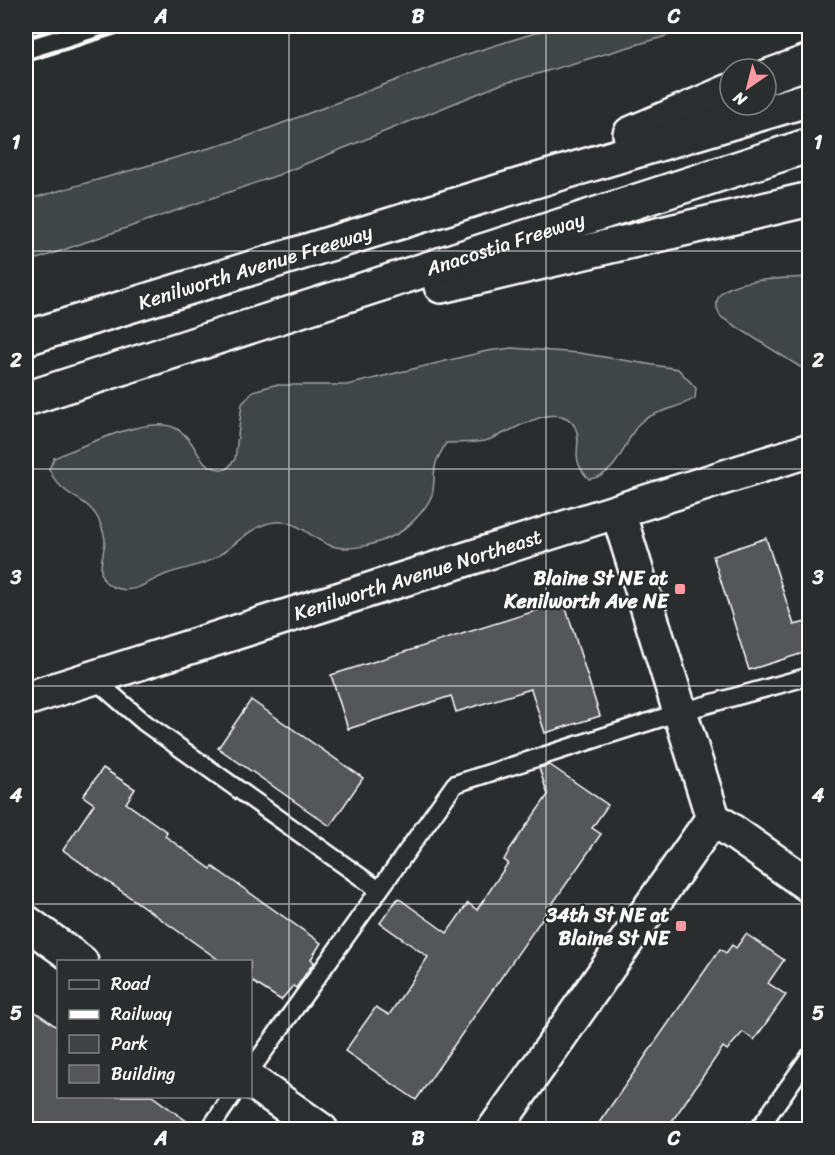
<svg xmlns="http://www.w3.org/2000/svg" width="835" height="1155" font-family="Sriracha,sans-serif">
<style>
.green{fill:#414445;stroke:#a0a2a2;stroke-width:1.5}
.building{fill:#555758;stroke:#fff;stroke-width:1.5}
.lines{fill:none;stroke-linecap:round;stroke-linejoin:round}
.service-casing{stroke:#fff;stroke-width:21}
.minor-casing{stroke:#fff;stroke-width:38}
.motorway-casing{stroke:#fff;stroke-width:38}
.service{stroke:#2a2d2e;stroke-width:16}
.minor{stroke:#2a2d2e;stroke-width:33}
.motorway{stroke:#2a2d2e;stroke-width:33}
.rail{stroke:#fff;stroke-width:4.5}
.grid{fill:none;stroke:#fff;stroke-width:1.5;stroke-opacity:0.55}
.poi-dot{fill:#ff9aa2;stroke:#2a2d2e;stroke-width:2}
.labels{text-anchor:middle;stroke-width:4.5;stroke-linejoin:round;paint-order:stroke}
.street-label{font-size:20px;fill:#fff;stroke:#2a2d2e}
.poi-label{font-size:20px;font-weight:bold;fill:#fff;stroke:#2a2d2e;text-anchor:end}
.neatline{fill:none;stroke:#fff;stroke-width:2}
.grid-label{font-size:20px;text-anchor:middle;font-weight:bold;fill:#fff}
</style>
<rect width="100%" height="100%" fill="#2a2d2e"/>
<filter id="ink" filterUnits="userSpaceOnUse"><feTurbulence type="fractalNoise" baseFrequency=".0167" numOctaves="2"/><feDisplacementMap in="SourceGraphic" scale="12" xChannelSelector="R" yChannelSelector="G"/><feConvolveMatrix kernelMatrix="1 2 1 2 8 2 1 2 1" color-interpolation-filters="sRGB"/></filter>
<g filter="url(#ink)">
<g class="green">
<polygon points="557,26 692,26 663,37 499,85 278,175 26,263 26,200 238,140 452,59"/>
<path d="M809,277v91l-9,-1 -79,-50c-25,-42 67,-38 88,-40z"/>
<path d="M512,348l67,5 99,16 18,19 -1,10c-16,11 -46,13 -58,28 -14,20 -20,50 -48,53 -22,-22 -5,-34 -14,-52 -16,-30 -64,6 -87,13 -13,4 -29,2 -42,3 -3,6 -8,13 -10,20 -3,10 -1,22 -4,32 -6,15 -26,36 -41,42 -17,8 -43,15 -62,8 -18,-7 -31,-25 -53,-23 -22,1 -40,23 -58,34 -15,10 -34,12 -51,18 -15,5 -30,19 -47,15 -30,-6 -16,-31 -15,-48 0,-5 -3,-13 -5,-18 -11,-28 -37,-22 -51,-54l5,-11c26,-11 98,-45 123,-29 23,13 19,43 50,40l8,-10 7,-55 11,-13 21,-6h73l140,-34z"/>
</g>
<g class="building">
<polygon points="766,538 794,625 810,621 810,651 749,670 713,556"/>
<polygon points="564,602 600,716 545,733 531,689 456,712 451,696 348,729 331,675"/>
<polygon points="251,700 363,778 330,826 218,748"/>
<polygon points="550,765 608,805 592,828 601,834 416,1100 345,1051 376,1007 389,1015 428,957 380,923 398,898 447,933 468,903 477,910 508,863 504,860 510,849 548,795 539,768"/>
<polygon points="103,768 135,789 126,803 167,832 165,836 211,869 213,867 321,943 311,959 314,962 296,988 293,986 281,1000 250,980 250,962 222,962 63,850 94,804 83,796"/>
<polygon points="746,934 784,960 768,983 786,995 754,1040 743,1032 727,1050 723,1047 666,1130 594,1130 720,949 726,953 732,945 736,948"/>
<polygon points="26,1005 58,1028 58,1096 152,1096 199,1130 26,1130"/>
</g>
<g class="lines">
<defs>
<g id="service">
<polyline points="93,678 145,723 379,890"/>
<polyline points="250,1071 455,784 680,712 810,676"/>
<polyline points="209,1130 232,1096"/>
<polyline points="758,1130 810,1056"/>
</g>
<g id="minor">
<polyline points="618,512 713,818 810,886"/>
<path id="s1" d="M26,699l784,-249"/>
<polyline points="26,922 81,962"/>
<polyline points="250,1080 321,1130"/>
<polyline points="494,1130 713,818"/>
</g>
<g id="motorway">
<polyline points="766,77 810,61"/>
<polyline points="630,134 730,91"/>
<polyline points="441,286 810,199"/>
<path id="s2" d="M26,338l458,-142 326,-97"/>
<path id="s3" d="M26,399l784,-254"/>
</g>
</defs>
<use href="#service" class="service-casing"/>
<use href="#minor" class="minor-casing"/>
<use href="#motorway" class="motorway-casing"/>
<use href="#service" class="service"/>
<use href="#minor" class="minor"/>
<use href="#motorway" class="motorway"/>
<g class="rail">
<polyline points="26,38 65,26"/>
<polyline points="26,61 138,26"/>
</g>
</g>
</g>
<path class="grid" d="M289,26v1104M546,26v1104M26,251h784M26,469h784M26,686h784M26,904h784"/>
<g class="poi-dot">
<rect x="674" y="583" width="12" height="12" rx="3"/>
<rect x="675" y="920" width="12" height="12" rx="3"/>
</g>
<g class="labels">
<g class="street-label">
<text dy="7" stroke="none"><textPath href="#s3" startOffset="504">Anacostia Freeway</textPath></text>
<text dy="7" stroke="none"><textPath href="#s2" startOffset="240">Kenilworth Avenue Freeway</textPath></text>
<text dy="7" stroke="none"><textPath href="#s1" startOffset="411">Kenilworth Avenue Northeast</textPath></text>
</g>
<g class="poi-label">
<text x="668" y="585">Blaine St NE at<tspan x="668" dy="23">Kenilworth Ave NE</tspan></text>
<text x="669" y="922">34th St NE at<tspan x="669" dy="23">Blaine St NE</tspan></text>
</g>
</g>
<rect width="835" height="1155" fill="none" stroke="#2a2d2e" stroke-width="66"/>
<rect x="57" y="960" width="195" height="138" fill="#2a2d2e" stroke="#7f8182" stroke-width="1.5"/>
<rect x="69" y="980" width="30" height="9" fill="#2a2d2e" stroke="#7f8182" stroke-width="1.5"/>
<text x="111" y="990" font-size="18" fill="#ffffff">Road</text>
<rect x="69" y="1010" width="30" height="9" fill="#ffffff" stroke="#7f8182" stroke-width="1.5"/>
<text x="111" y="1020" font-size="18" fill="#ffffff">Railway</text>
<rect x="69" y="1035" width="30" height="18" fill="#414445" stroke="#7f8182" stroke-width="1.5"/>
<text x="111" y="1050" font-size="18" fill="#ffffff">Park</text>
<rect x="69" y="1065" width="30" height="18" fill="#555758" stroke="#7f8182" stroke-width="1.5"/>
<text x="111" y="1080" font-size="18" fill="#ffffff">Building</text>
<g transform="translate(748 87) rotate(215)"><circle r="28" fill="#2a2d2e" stroke="#7f8182" stroke-width="1.5"/>
<path d="M0-4.5L10 22L0 15L-10 22Z" fill="#ff9aa2"/>
<text y="-9" font-size="16" font-weight="bold" text-anchor="middle" fill="#ffffff">N</text>
</g>
<rect x="33" y="33" width="769" height="1089" class="neatline"/>
<g class="grid-label">
<text x="161" y="23">A</text>
<text x="418" y="23">B</text>
<text x="674" y="23">C</text>
<text x="16" y="149">1</text>
<text x="818" y="149">1</text>
<text x="16" y="367">2</text>
<text x="818" y="367">2</text>
<text x="16" y="584">3</text>
<text x="818" y="584">3</text>
<text x="16" y="802">4</text>
<text x="818" y="802">4</text>
<text x="16" y="1020">5</text>
<text x="818" y="1020">5</text>
<text x="161" y="1145">A</text>
<text x="418" y="1145">B</text>
<text x="674" y="1145">C</text>
</g>
</svg>
